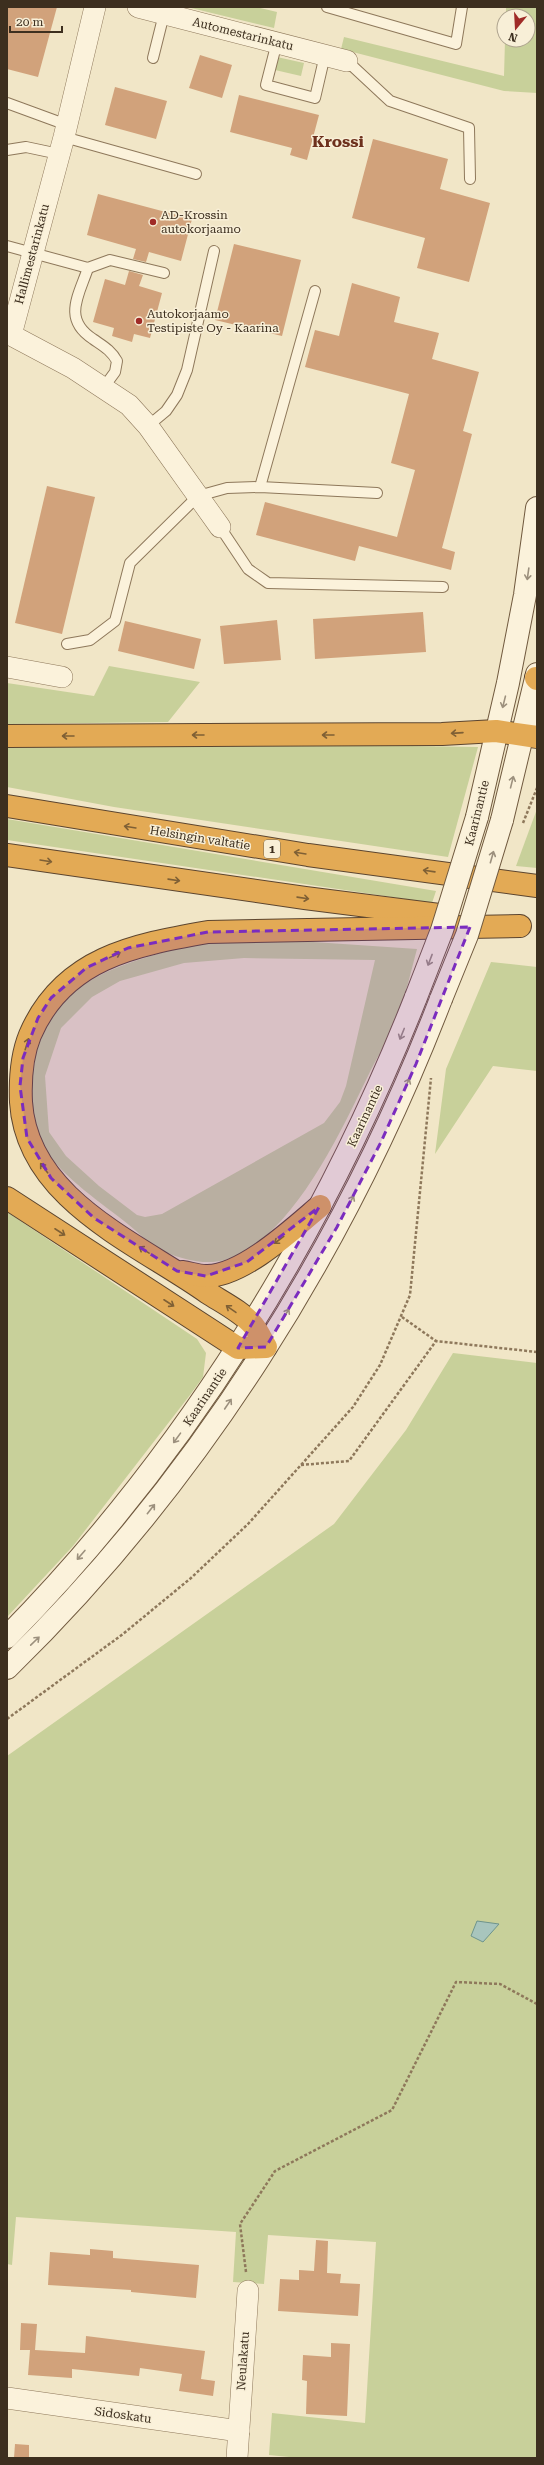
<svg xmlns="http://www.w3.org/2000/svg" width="544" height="2465" font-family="'Roboto Serif',serif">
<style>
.green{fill:#c8d09a;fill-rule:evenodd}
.water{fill:#a8c5bd;stroke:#6e948c}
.building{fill:#d1a27b}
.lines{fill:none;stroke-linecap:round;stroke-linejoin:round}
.lane-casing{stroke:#8e785b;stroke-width:12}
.street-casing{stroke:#8e785b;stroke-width:22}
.secondary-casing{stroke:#70593e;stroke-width:24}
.highway-casing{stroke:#5c452f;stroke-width:24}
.path{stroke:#8e785b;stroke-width:2.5;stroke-dasharray:3 2;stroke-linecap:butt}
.lane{stroke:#fbf2db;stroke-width:10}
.street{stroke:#fbf2db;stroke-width:21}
.secondary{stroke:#fbf2db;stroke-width:22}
.highway{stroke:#e3aa55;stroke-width:22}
.secondary-bridge-casing{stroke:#70593e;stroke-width:24;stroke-linecap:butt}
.secondary-bridge{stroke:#fbf2db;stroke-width:22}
.oneway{stroke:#9c907d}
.oneway2{stroke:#7f6035}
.marked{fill:#7b2cbf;fill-opacity:0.2;stroke:#7b2cbf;stroke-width:3;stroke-dasharray:8 5;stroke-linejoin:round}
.poi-dot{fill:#a02b27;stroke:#f8efd7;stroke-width:1.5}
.labels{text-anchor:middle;stroke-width:3;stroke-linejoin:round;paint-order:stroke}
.shield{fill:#f8efd7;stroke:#756956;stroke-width:1}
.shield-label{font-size:11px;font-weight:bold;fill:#3d2f1f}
.street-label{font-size:12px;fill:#3d2f1f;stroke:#f8efd7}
.poi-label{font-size:12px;fill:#3d2f1f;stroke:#f8efd7;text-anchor:start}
.district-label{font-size:16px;font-weight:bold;fill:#6d301c;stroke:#f8efd7}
</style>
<rect width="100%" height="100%" fill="#f1e6c7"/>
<g class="green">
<polygon points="187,7 256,7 277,12 274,28"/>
<polygon points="506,7 537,7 537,93 504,91 341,49 344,37 504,76 505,40 528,40 528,16 506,16"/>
<polygon points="277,57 304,63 301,76 275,70"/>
<polygon points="109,666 200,682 168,722 7,724 7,683 94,696"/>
<polygon points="278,744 478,747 448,857 114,807 7,787 7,745"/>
<polygon points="537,809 537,868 516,866"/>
<polygon points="7,819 436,891 432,903 7,840"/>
<path d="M284,940l133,9c-6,22 -11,45 -19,66 -8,22 -21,42 -31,63 -28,57 -75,159 -139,181 -21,7 -44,1 -63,-7 -13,-5 -25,-18 -36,-27 -27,-22 -66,-47 -84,-76 -14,-24 -17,-56 -12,-82 12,-68 56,-93 118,-111 20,-6 42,-12 63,-14 23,-2 47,-1 70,-2zM244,958l131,2 -29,126 -6,16 -16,21 -162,91 -17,3 -8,-2 -38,-29 -33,-30 -17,-24 -4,-56 16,-48 31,-31 28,-16 64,-18z"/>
<polygon points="491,962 537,967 537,1071 493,1066 435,1154 446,1069"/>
<polygon points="7,1212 197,1339 206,1353 203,1377 190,1395 73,1546 7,1617"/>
<polygon points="453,1353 537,1363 537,2458 299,2458 269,2455 272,2413 365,2423 376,2242 268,2235 264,2284 233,2282 236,2232 16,2217 12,2265 7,2264 7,1756 334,1524 406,1430"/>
</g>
<polygon class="water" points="477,1921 499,1924 483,1942 471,1936"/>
<g class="building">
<polygon points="7,7 57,7 38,77 7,69"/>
<polygon points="200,55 232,65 222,98 189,88"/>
<polygon points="115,87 167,101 156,139 105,125"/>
<polygon points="239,95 319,115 307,160 290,155 292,148 230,132"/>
<polygon points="373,139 448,159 440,189 490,203 469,282 417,268 425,238 352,218"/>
<polygon points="98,194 192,219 181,261 149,252 146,262 133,259 136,249 87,235"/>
<polygon points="234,244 301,260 282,336 215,320"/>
<polygon points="129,271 143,275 139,286 162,293 150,338 134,334 132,342 112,336 114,328 93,322 105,279 125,285"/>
<polygon points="352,283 400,297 394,322 439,333 432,359 479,372 463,431 472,434 442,548 455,552 451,570 359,546 355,561 256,535 265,502 397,537 415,470 391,463 409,394 305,367 315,330 339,336"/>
<polygon points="47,486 95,497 62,634 15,623"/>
<polygon points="423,612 426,652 315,659 313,619"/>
<polygon points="277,620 281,660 224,664 220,626"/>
<polygon points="125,621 201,639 194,669 118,651"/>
<polygon points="316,2240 328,2241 327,2273 341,2274 340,2283 360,2284 358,2316 278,2311 280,2279 299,2280 299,2270 314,2271"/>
<polygon points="90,2249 113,2251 113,2258 199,2265 196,2298 131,2292 131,2290 48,2285 50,2252 90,2255"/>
<polygon points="21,2323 37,2324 35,2350 85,2353 86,2336 205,2351 201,2379 215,2381 213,2396 179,2391 182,2374 140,2368 139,2376 72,2369 72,2378 28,2375 30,2350 20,2350"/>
<polygon points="331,2343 350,2344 347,2416 306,2414 307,2381 302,2380 303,2355 331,2357"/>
<polygon points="15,2444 29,2445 29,2458 14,2458"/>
</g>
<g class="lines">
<defs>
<g id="lane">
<polyline points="327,7 456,44 462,7"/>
<polyline points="277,42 266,85 315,98 325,55"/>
<polyline points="153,58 164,14"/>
<polyline points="347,61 390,101 469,128 470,179"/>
<polyline points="7,103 67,125"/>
<polyline points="64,137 196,174"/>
<polyline points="7,150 26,147 59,154"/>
<polyline points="7,246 88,268 110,260 164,273"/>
<path d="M88,268c-9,27 -26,51 5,71 10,7 18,11 24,22l-2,11 -11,15"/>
<polyline points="148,426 166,411 177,395 187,370 214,251"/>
<polyline points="260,487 315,291"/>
<polyline points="220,527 248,569 268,583 443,587"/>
<polyline points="67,644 90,640 115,621 130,563 198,496 227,488 260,487 377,493"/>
</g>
<g id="street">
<polyline points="95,7 64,137 11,335 73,368 129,405 148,426 220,527"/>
<polyline points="138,7 347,61"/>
<polyline points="7,667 62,677"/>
<polyline points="7,2398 239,2431"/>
<polyline points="237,2458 248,2291"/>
</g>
<g id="secondary">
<polyline points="477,817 508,683 525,595 537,508"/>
<polyline points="502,820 537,674"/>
<path d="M7,1637c179,-182 315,-402 409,-640"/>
<path d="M7,1668c192,-187 338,-420 434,-669"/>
</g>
<g id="highway">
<polyline points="536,678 537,679"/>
<polyline points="7,736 442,734 496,731 537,737"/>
<polyline points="7,806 308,855 537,886"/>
<polyline points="7,855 305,898 447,916"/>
<path d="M7,1198l231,150 28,-1c-4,-7 -8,-16 -13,-22 -11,-13 -31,-23 -45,-32 -70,-50 -181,-93 -187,-191 -1,-23 0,-45 9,-67 33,-77 104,-90 178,-103l312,-6"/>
<path d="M182,1272c8,1 16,4 24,4 36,1 88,-48 114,-70"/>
</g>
</defs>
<use href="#lane" class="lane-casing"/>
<use href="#street" class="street-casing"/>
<use href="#secondary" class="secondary-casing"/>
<use href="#highway" class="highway-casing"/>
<g class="path">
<polyline points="523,823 537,788"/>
<polyline points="402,1317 436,1341"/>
<polyline points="301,1465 349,1461 436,1341 537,1352"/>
<polyline points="7,1719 123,1634 191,1578 248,1524 353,1407 380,1365 410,1295 431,1078"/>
<polyline points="246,2272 240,2224 275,2171 392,2110 456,1982 500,1984 537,2004"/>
</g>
<use href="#lane" class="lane"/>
<use href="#street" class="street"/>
<use href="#secondary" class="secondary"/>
<use href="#highway" class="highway"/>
<defs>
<g id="secondary-bridge">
<polyline points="416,997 442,930 477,817"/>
<polyline points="441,999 467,935 502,820"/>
</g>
</defs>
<use href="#secondary-bridge" class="secondary-bridge-casing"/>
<use href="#secondary-bridge" class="secondary-bridge"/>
</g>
<defs><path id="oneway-shaft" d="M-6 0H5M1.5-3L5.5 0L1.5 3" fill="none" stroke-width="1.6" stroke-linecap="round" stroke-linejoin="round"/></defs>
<g class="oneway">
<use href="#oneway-shaft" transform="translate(528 574) rotate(98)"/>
<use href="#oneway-shaft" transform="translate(504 702) rotate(104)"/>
<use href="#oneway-shaft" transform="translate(512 782) rotate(-76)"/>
<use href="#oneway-shaft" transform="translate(492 857) rotate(-74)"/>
<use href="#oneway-shaft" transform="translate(430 960) rotate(111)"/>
<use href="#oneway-shaft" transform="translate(402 1034) rotate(112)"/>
<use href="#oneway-shaft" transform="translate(407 1084) rotate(-66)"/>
<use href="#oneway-shaft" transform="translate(351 1201) rotate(-63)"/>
<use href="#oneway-shaft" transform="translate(286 1314) rotate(-59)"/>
<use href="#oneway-shaft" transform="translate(228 1404) rotate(-56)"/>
<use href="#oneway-shaft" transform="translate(177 1438) rotate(126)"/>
<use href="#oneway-shaft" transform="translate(151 1509) rotate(-52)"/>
<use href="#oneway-shaft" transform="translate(81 1555) rotate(131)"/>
<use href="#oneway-shaft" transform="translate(35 1641) rotate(-44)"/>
</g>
<g class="oneway2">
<use href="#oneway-shaft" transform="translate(457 733) rotate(176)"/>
<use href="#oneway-shaft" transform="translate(198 735) rotate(180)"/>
<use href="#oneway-shaft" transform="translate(328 735) rotate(180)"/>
<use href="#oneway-shaft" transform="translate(68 736) rotate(180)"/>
<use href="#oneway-shaft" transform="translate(130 827) rotate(-171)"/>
<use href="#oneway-shaft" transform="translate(300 853) rotate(-171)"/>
<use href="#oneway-shaft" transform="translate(46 861) rotate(9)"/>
<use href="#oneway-shaft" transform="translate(429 871) rotate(-172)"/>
<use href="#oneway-shaft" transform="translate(174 880) rotate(8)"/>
<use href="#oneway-shaft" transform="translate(303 898) rotate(8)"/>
<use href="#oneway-shaft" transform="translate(115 955) rotate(-26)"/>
<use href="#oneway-shaft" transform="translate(27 1044) rotate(-72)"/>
<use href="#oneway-shaft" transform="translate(44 1168) rotate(-127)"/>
<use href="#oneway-shaft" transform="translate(60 1232) rotate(33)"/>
<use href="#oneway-shaft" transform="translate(279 1240) rotate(143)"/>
<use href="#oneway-shaft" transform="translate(144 1250) rotate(-148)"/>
<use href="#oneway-shaft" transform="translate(169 1303) rotate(33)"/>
<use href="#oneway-shaft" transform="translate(231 1309) rotate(-145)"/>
</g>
<path class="marked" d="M470,927l-54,137 -35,78 -44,85 -71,120 -28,1 81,-141 -72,55 -41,14 -29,-5 -83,-53 -43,-40 -24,-40 -7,-52 3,-28 15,-40 13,-20 35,-30 42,-20 80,-16z"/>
<g class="poi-dot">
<circle cx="153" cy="222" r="4"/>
<circle cx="139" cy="321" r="4"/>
</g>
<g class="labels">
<rect class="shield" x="264" y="840" width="16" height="18" rx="3"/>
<g class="shield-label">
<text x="272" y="853">1</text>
</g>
<g class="street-label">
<text transform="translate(243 34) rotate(14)" y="4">Automestarinkatu</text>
<text transform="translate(32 254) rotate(-75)" y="4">Hallimestarinkatu</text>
<text transform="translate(477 813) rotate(-76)" y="4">Kaarinantie</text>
<text transform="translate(200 838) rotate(9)" y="4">Helsingin valtatie</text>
<text transform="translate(365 1116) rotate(-65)" y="4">Kaarinantie</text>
<text transform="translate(205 1397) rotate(-56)" y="4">Kaarinantie</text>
<text transform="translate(243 2361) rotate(-86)" y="4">Neulakatu</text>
<text transform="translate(123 2415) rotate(8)" y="4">Sidoskatu</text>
</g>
<g class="poi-label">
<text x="161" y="219">AD-Krossin<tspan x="161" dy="14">autokorjaamo</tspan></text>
<text x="147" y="318">Autokorjaamo<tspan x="147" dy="14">Testipiste Oy - Kaarina</tspan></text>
</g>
<g class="district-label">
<text x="338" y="147">Krossi</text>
</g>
</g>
<rect width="544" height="2465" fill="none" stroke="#3d2f1f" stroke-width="16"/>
<g transform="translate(516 28) rotate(198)"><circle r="19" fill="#f8efd7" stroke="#ada28d"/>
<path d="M0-3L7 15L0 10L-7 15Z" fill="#a02b27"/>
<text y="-6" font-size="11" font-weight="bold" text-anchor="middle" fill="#3d2f1f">N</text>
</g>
<path d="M10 26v6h52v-6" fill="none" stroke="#3d2f1f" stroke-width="2"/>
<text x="16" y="26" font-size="12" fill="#3d2f1f" stroke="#f8efd7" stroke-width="3" paint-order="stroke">20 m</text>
</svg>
